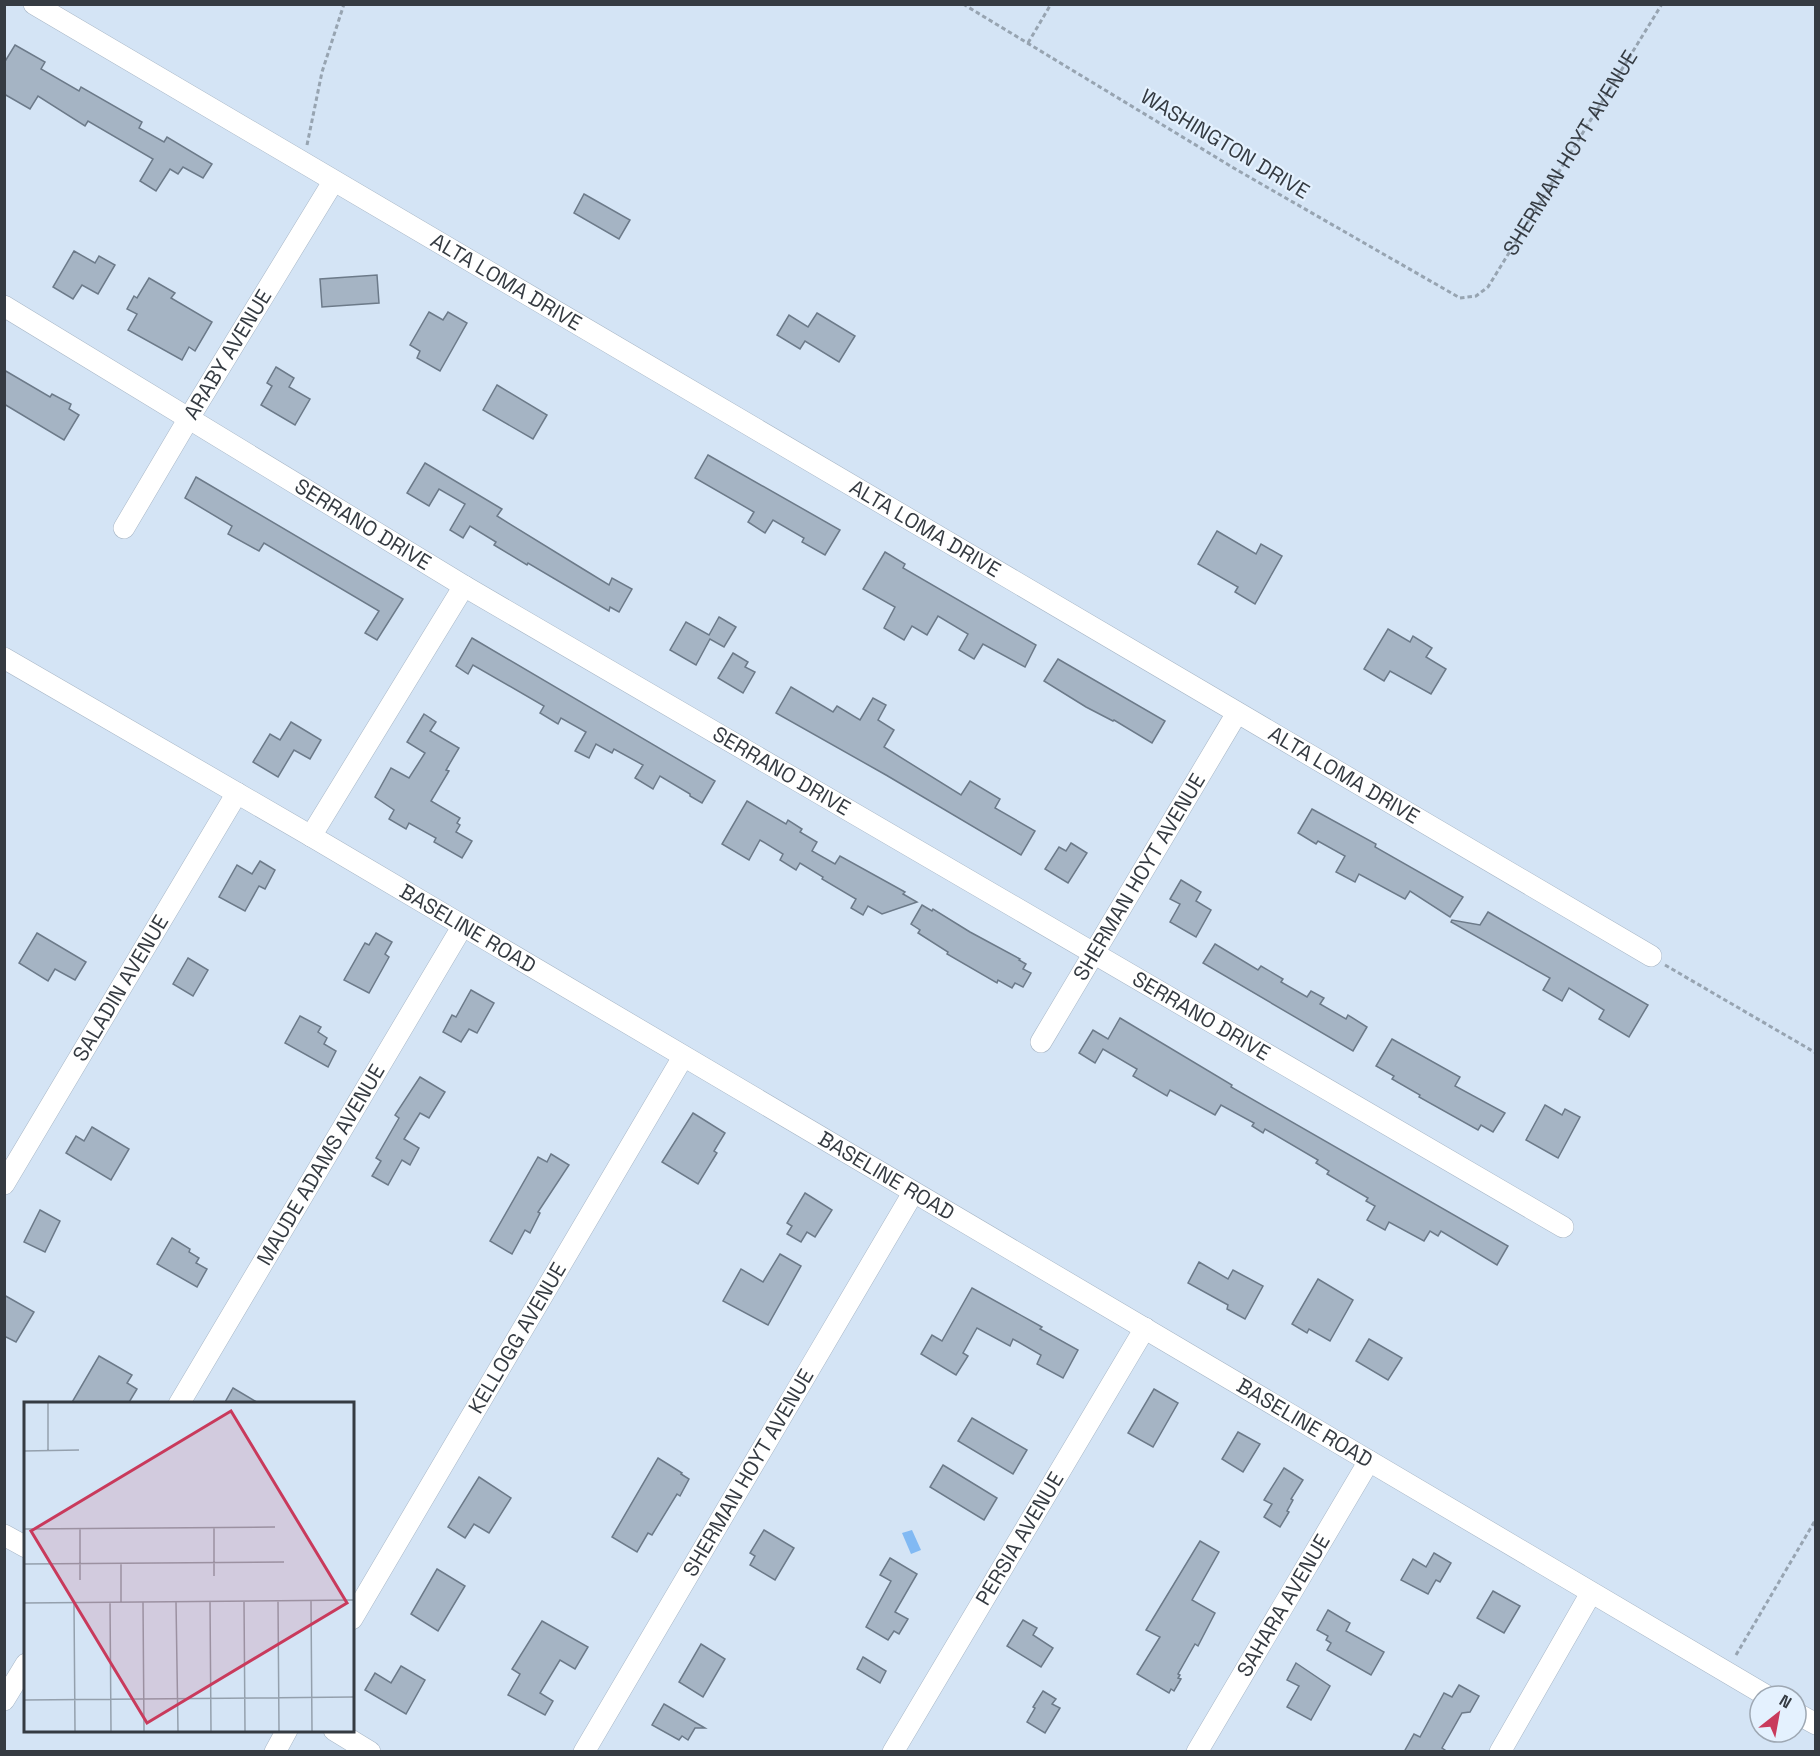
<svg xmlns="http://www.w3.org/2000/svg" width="1820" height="1756" font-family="'Space Grotesk',sans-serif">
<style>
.water{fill:#81b9f3}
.building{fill:#a5b4c4;stroke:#6c7a89;stroke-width:1.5}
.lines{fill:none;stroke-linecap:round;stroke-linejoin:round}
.minor-casing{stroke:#a8b7c7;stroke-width:22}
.path{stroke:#97a4b1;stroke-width:3;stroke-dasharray:4.5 3;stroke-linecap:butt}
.minor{stroke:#fff;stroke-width:21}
.labels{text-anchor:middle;stroke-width:4.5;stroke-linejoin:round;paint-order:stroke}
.street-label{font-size:21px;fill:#353b42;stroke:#e4f1fe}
.inset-road{fill:none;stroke:#94a0ad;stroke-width:1.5}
.view{fill:#c93a5c;fill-opacity:0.15;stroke:#c93a5c;stroke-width:3}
.inset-edge{fill:none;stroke:#353b42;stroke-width:3}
</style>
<rect width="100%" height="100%" fill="#d4e4f5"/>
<polygon class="water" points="912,1530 921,1550 911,1554 902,1533"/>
<g class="building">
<polygon points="15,45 45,62 41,69 79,91 81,87 142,122 139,128 164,142 167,137 212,164 203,178 183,167 178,174 170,169 156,191 140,181 153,159 88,121 85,126 38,96 30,109 4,94 4,63"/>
<polygon points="584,194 630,220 619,239 574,213"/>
<polygon points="74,251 95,263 99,256 115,265 98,294 82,285 73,299 53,287"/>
<polygon points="377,275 379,303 322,307 320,279"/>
<polygon points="149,278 175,293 171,298 212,322 195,351 189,347 182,360 128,330 137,314 127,309 134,296 137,298"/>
<polygon points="429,312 443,320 448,312 467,323 440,371 417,358 420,351 410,345"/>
<polygon points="817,313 855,336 839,362 805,341 800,349 777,335 789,315 808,327"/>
<polygon points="276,367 294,378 289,387 310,399 295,425 261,405 272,386 267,383"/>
<polygon points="4,370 50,397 52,394 71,404 69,409 79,415 64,440 4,404"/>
<polygon points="497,385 547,415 533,439 483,410"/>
<polygon points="708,455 840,530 825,555 802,542 804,538 773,520 765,533 748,522 754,512 695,478"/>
<polygon points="425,463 502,509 497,516 583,569 609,585 612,578 632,589 619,612 610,607 609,611 528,563 527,565 494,545 496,542 470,526 463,538 450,530 465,504 439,489 429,506 407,493"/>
<polygon points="196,477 403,599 377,640 365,633 379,611 264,543 259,551 228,534 232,526 185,498"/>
<polygon points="1217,531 1256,554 1261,544 1282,556 1255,604 1235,592 1238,587 1198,564"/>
<polygon points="885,552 905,564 903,568 1036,645 1025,667 983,644 974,659 959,650 968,634 938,616 927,635 912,626 904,640 884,628 895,607 863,589"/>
<polygon points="719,617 736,627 724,647 710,639 696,665 670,650 686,622 709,635"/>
<polygon points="1388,629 1410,642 1413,636 1432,648 1426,657 1446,669 1431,694 1390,671 1384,681 1364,669"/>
<polygon points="472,638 715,781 702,803 690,796 690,794 660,776 653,789 635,778 643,765 614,749 612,753 596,744 589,758 575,751 586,732 561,718 558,724 540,713 544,706 473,665 468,674 456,666"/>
<polygon points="733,653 748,662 745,667 755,672 743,693 718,678"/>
<polygon points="1058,659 1165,721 1152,743 1114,720 1113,721 1086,707 1044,681"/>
<polygon points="791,687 833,712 837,706 860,720 873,698 886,705 878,720 894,730 884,747 961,795 970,781 1000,799 995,808 1035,831 1021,855 886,775 776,713"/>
<polygon points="424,714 436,722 430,731 459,748 446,770 449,771 431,801 460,818 457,823 460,825 456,832 472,841 462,858 434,842 436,838 409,823 406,829 389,819 394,810 375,797 391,768 409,778 425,753 407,742"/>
<polygon points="291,722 321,740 310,759 294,750 278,777 253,762 270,734 280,740"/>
<polygon points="747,801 786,824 788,820 802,829 800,832 817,842 812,851 835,864 840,856 905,892 903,894 917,902 882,914 868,906 863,915 851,908 856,899 822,879 823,877 800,863 796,870 780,860 783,854 760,840 749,860 722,844"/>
<polygon points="1312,809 1376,844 1375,847 1463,897 1450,917 1410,891 1405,899 1359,874 1355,882 1336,872 1345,856 1318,841 1316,844 1298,833"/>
<polygon points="1071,843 1087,853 1068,883 1045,869 1059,847 1066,851"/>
<polygon points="260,861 275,870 265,889 259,886 245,911 219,897 237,865 252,874"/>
<polygon points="1181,880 1201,892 1196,901 1211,910 1196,937 1170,922 1180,904 1170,899"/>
<polygon points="922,905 932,911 933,909 970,932 1020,959 1019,960 1026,964 1023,969 1031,973 1023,987 1015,983 1012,988 998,980 997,983 947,954 948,952 918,933 920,930 911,924"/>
<polygon points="1488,912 1648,1005 1629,1037 1599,1019 1604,1010 1569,988 1562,1001 1543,990 1550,978 1451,922 1452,920 1480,925"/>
<polygon points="37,933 86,962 75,980 55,969 48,981 19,963"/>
<polygon points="376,933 392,942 385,954 389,957 369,993 344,980 365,943 369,945"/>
<polygon points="1215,944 1258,970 1261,966 1283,979 1281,982 1307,997 1311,991 1324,998 1320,1004 1346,1019 1348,1015 1367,1027 1353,1051 1203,963"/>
<polygon points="188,958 208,970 193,996 173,984"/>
<polygon points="471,990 494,1003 477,1033 469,1029 461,1042 443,1032 452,1015 456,1017"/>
<polygon points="300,1016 321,1027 318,1032 327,1038 324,1044 336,1051 328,1067 285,1043"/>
<polygon points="1120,1018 1232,1085 1231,1087 1508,1246 1497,1265 1441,1231 1438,1236 1430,1231 1424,1241 1389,1222 1385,1230 1367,1220 1375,1206 1366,1201 1368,1198 1327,1174 1329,1171 1316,1163 1318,1160 1265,1129 1263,1133 1252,1126 1254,1123 1221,1105 1215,1115 1170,1090 1167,1096 1133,1076 1137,1069 1103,1049 1095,1063 1079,1053 1093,1030 1108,1039"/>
<polygon points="1392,1039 1460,1077 1455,1086 1505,1113 1493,1132 1481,1125 1478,1130 1419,1097 1420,1095 1392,1079 1394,1076 1376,1066"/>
<polygon points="420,1077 445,1092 429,1118 420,1113 404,1139 419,1148 410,1165 402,1160 388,1185 372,1176 381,1161 376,1158 399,1118 395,1115"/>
<polygon points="1545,1105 1562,1115 1565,1109 1580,1117 1558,1158 1526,1140"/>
<polygon points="693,1113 725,1133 714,1151 717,1153 698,1184 662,1162"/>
<polygon points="92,1127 129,1149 111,1180 66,1153 76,1136 84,1141"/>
<polygon points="551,1154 569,1165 538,1212 540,1213 530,1233 525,1230 512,1254 490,1241 538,1157 547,1162"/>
<polygon points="805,1193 832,1210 815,1237 807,1232 801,1242 787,1234 792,1226 787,1223"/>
<polygon points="40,1210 60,1221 45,1252 24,1242"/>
<polygon points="172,1238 190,1249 189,1252 199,1258 196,1263 207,1269 197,1287 157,1264"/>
<polygon points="780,1254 801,1266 768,1325 723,1301 741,1269 763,1282"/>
<polygon points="1199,1262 1228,1279 1233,1270 1263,1286 1245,1319 1227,1309 1228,1305 1188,1283"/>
<polygon points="1318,1279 1353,1300 1330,1341 1309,1329 1307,1333 1292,1324"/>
<polygon points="972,1288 1042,1327 1040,1329 1078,1350 1063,1378 1037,1364 1041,1355 1013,1339 1010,1346 977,1328 963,1353 968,1356 956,1375 921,1354 932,1335 942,1341"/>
<polygon points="4,1295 34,1312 16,1342 4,1336"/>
<polygon points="1369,1339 1402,1358 1388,1380 1356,1361"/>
<polygon points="99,1356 132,1375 127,1383 137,1389 128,1404 71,1404"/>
<polygon points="233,1388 260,1404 224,1404"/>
<polygon points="1154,1389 1178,1403 1153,1447 1128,1433"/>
<polygon points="972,1418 1027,1450 1013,1474 958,1441"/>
<polygon points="1238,1432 1260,1444 1243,1472 1222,1459"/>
<polygon points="658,1458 682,1473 681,1474 689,1479 680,1496 677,1494 652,1535 648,1533 637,1552 612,1537"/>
<polygon points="943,1465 997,1498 984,1520 930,1487"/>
<polygon points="1284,1468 1303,1480 1291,1499 1293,1500 1287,1511 1289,1512 1280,1527 1264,1517 1272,1504 1264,1500"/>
<polygon points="479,1477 511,1498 489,1533 474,1524 465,1538 448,1527"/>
<polygon points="764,1530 794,1548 775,1580 750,1565 755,1556 750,1553"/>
<polygon points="1200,1541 1219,1552 1192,1600 1215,1613 1198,1646 1195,1644 1178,1674 1180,1675 1178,1678 1181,1679 1174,1691 1171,1689 1169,1693 1137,1674 1160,1637 1146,1630"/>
<polygon points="1434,1553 1451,1563 1440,1582 1436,1580 1428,1594 1401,1580 1413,1559 1426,1567"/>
<polygon points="890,1558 917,1574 895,1612 908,1619 899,1634 894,1631 888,1640 866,1627 891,1581 880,1575"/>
<polygon points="437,1569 465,1586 438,1631 411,1614"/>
<polygon points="1493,1591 1520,1606 1504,1633 1477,1618"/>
<polygon points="1328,1610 1350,1623 1346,1631 1384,1652 1371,1675 1327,1650 1331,1643 1326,1640 1328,1636 1317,1630"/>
<polygon points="1023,1620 1037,1628 1033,1635 1053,1648 1041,1667 1007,1646"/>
<polygon points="542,1621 588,1647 575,1669 560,1660 540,1693 553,1701 545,1715 508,1695 520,1674 512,1669"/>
<polygon points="701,1644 725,1659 703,1697 679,1682"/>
<polygon points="863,1657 886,1671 880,1683 857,1669"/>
<polygon points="1296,1663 1330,1686 1311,1720 1287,1707 1299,1686 1287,1680"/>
<polygon points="401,1666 425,1680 406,1714 365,1690 375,1673 391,1683"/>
<polygon points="1459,1685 1479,1696 1470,1712 1462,1713 1442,1748 1448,1752 1404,1752 1414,1734 1420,1737 1444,1693 1452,1697"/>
<polygon points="1043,1691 1056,1699 1052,1704 1060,1708 1045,1733 1027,1722 1035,1708 1033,1707"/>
<polygon points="664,1704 705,1728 695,1728 688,1740 682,1736 679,1740 652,1725"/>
</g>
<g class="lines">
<defs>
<g id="minor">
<path id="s2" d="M34,4l1617,952"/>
<path id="s3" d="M4,306l460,280 1099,641"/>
<path id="s4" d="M124,528l65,-110 144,-236"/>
<path id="s5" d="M4,658l307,178 1456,860"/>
<polyline points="311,836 464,586"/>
<path id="s6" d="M1041,1042l196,-329"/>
<path id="s7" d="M4,1184l233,-391"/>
<path id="s8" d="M179,1404l283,-477"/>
<polyline points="4,1535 26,1547"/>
<path id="s9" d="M352,1619l331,-562"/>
<polyline points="4,1700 26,1664"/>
<polyline points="1796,1713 1816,1724"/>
<polyline points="334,1730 370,1752"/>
<polyline points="275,1752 287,1730"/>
<path id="s10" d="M584,1752l329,-559"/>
<path id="s11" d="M893,1752l252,-424"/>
<path id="s12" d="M1197,1752l172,-291"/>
<polyline points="1500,1752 1591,1593"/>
</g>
</defs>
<use href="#minor" class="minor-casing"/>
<g class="path">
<path id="s1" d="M963,4l274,166 223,128 16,-2 12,-9 174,-283"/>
<polyline points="1028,43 1051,4"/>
<polyline points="307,145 322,72 344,4"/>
<polyline points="1665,965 1816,1053"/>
<polyline points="1736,1655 1816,1519"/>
</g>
<use href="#minor" class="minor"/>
</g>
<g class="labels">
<g class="street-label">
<text transform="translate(1225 144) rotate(31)" y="7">WASHINGTON DRIVE</text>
<text dy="7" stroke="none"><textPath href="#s1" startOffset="766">SHERMAN HOYT AVENUE</textPath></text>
<text dy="7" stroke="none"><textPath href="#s2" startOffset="548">ALTA LOMA DRIVE</textPath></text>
<text dy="7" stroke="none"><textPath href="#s4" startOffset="202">ARABY AVENUE</textPath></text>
<text dy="7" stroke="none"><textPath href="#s3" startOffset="420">SERRANO DRIVE</textPath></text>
<text dy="7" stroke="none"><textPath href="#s2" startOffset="1034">ALTA LOMA DRIVE</textPath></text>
<text dy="7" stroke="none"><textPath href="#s3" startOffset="906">SERRANO DRIVE</textPath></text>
<text dy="7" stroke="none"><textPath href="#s2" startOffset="1520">ALTA LOMA DRIVE</textPath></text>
<text dy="7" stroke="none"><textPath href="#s6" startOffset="192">SHERMAN HOYT AVENUE</textPath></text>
<text dy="7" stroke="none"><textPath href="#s5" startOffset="537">BASELINE ROAD</textPath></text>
<text dy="7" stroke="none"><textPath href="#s7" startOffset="228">SALADIN AVENUE</textPath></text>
<text dy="7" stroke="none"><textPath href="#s3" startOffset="1392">SERRANO DRIVE</textPath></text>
<text dy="7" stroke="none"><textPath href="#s8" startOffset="278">MAUDE ADAMS AVENUE</textPath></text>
<text dy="7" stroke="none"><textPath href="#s5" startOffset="1023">BASELINE ROAD</textPath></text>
<text dy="7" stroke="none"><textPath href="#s9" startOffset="326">KELLOGG AVENUE</textPath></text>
<text dy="7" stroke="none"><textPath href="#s5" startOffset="1509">BASELINE ROAD</textPath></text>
<text dy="7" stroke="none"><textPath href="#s10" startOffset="324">SHERMAN HOYT AVENUE</textPath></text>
<text dy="7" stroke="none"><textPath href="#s11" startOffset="248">PERSIA AVENUE</textPath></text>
<text dy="7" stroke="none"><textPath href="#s12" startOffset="170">SAHARA AVENUE</textPath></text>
</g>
</g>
<g transform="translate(24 1402)">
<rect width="330" height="330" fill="#d4e4f5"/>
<path class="inset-road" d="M24,1v47M0,49l55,-1M190,125v49M0,127l251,-2M0,162l260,-2M56,178v-51M186,199l1,130M220,199l1,130M254,199l1,130M287,199l1,130M86,200l1,129M97,200v-38M119,200l1,129M152,200l2,129M0,201l330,-3M50,201l1,128M0,298l330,-3"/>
<path class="view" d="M207,9l116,192 -200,120 -116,-192z"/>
<rect width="330" height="330" class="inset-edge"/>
</g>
<rect width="1820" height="1756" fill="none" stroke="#353b42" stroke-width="12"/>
<g transform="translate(1778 1714) rotate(31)"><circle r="28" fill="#e4f1fe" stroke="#9ea8b3" stroke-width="1.5"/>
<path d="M0-4.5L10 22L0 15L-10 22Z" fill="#c93a5c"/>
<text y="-9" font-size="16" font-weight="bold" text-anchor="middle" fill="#353b42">N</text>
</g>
</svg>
